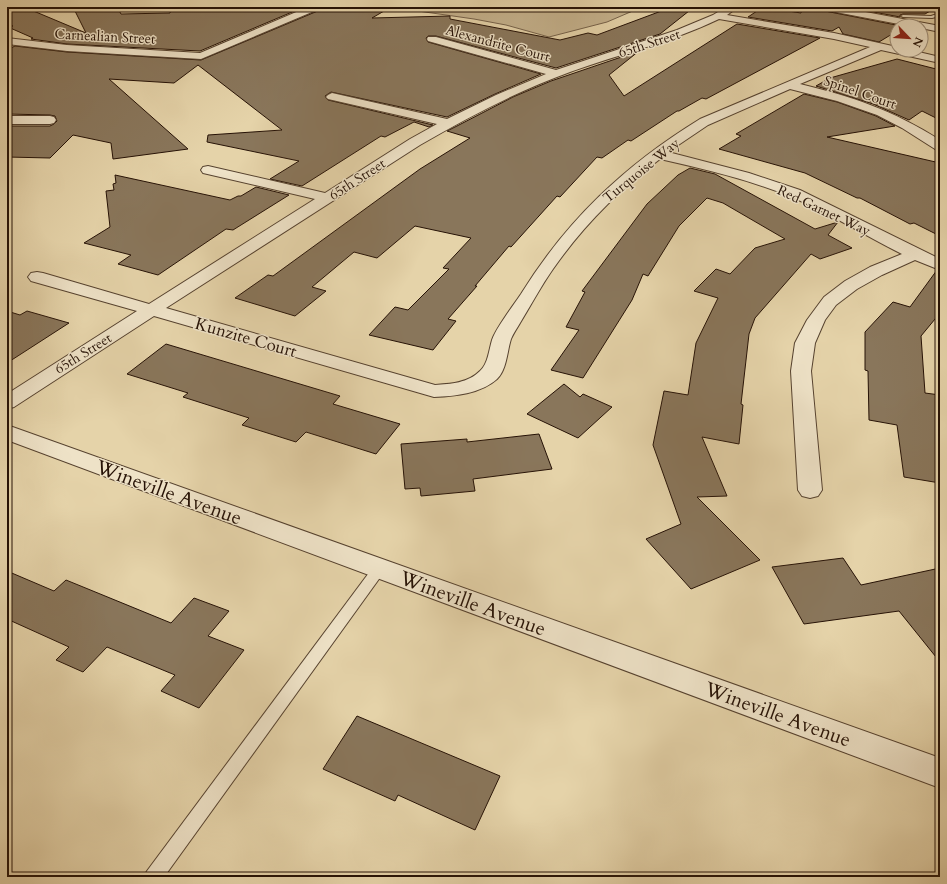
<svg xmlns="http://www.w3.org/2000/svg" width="947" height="884" font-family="Cardo,serif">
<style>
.green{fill:#c5b28d;stroke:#76624a}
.building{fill:#89765b;stroke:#261206}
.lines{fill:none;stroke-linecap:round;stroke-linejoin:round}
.service-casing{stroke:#56422f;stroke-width:2}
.minor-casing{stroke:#56422f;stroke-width:2}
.tertiary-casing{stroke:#56422f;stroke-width:2}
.service{fill:#eee2c7;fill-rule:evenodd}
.minor{fill:#eee2c7;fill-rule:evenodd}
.tertiary{fill:#eee2c7;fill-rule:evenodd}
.labels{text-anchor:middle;stroke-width:3;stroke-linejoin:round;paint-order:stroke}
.far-street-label{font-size:14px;fill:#261206;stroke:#eee2c7}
.street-label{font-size:17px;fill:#261206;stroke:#eee2c7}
.near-street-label{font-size:20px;fill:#261206;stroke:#eee2c7}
</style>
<rect width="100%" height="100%" fill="#e5d3a9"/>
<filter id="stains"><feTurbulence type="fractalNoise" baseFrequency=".005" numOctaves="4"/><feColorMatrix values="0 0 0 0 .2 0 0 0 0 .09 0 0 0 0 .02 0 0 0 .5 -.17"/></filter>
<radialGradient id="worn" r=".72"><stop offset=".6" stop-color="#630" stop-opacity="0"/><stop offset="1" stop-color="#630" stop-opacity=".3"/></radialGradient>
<polygon class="green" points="400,7 642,7 607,22 549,37 506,25 474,19 397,8"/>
<g class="building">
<polygon points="7,7 24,7 86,33 74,9 117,7 121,14 170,13 171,7 304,7 200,51 67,44 31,39 33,38 8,27 13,26 7,24"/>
<polygon points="322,7 391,7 372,18 450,16 450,19 560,40 588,33 597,35 672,7 694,7 660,34 556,68 436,36 428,36 426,38 428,42 541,74 495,94 447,117 331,92 325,96 328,100 433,125 429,127 414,122 385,137 381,136 302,186 270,179 299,161 207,142 208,135 282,130 198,65 174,83 109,79 188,149 113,159 111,143 73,135 50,158 7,157 7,126 50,126 54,124 57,121 55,116 50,115 7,114 7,50 15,46 67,52 201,60 320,10"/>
<polygon points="763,7 801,13 802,7 819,7 825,11 901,26 897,26 897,31 879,42 843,34 839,27 832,31 748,17"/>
<polygon points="847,7 937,7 925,14 903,14 900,15 900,17"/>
<polygon points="737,24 820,38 706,99 702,98 679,111 677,111 631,141 628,140 602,158 597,157 560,197 557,196 511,247 509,246 475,286 477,286 448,319 456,321 433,350 369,335 395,307 408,310 449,269 443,268 471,238 415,226 377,258 354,252 312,287 326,291 295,316 235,298 268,275 273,276 420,169 470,138 447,131 457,126 513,97 551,81 639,51 609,75 624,96"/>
<polygon points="897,59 940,70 940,120 922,111 909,120 873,104 816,86 830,78"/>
<polygon points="804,94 837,102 876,116 895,126 827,137 940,163 940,236 914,223 910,224 860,198 857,198 805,173 719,149 741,136 736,134"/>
<polygon points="690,168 715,174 815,229 838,222 828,235 852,248 820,259 811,254 755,318 749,334 741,404 743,405 739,444 702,437 727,496 697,497 760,560 691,589 646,539 681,524 653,445 664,391 688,395 696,343 718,298 694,291 716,269 730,274 755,248 785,239 723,203 707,198 679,226 648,276 643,274 632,300 583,378 551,370 579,330 566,327 585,292 582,291 647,204 678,175"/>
<polygon points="115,175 230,200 238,196 241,196 256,187 289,195 233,230 226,229 158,275 118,264 131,255 84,243 110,227 106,191 114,190 113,184 116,183"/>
<polygon points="937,270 940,271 940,313 921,336 925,393 940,395 940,483 904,477 897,425 869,420 868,371 865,370 865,332 893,302 910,307"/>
<polygon points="7,311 20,315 27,311 69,323 7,363"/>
<polygon points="166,344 340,396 333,404 400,424 376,454 306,432 296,442 242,425 249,418 183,397 188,393 127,374"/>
<polygon points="564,384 580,397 583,394 612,407 578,438 527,414"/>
<polygon points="539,434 552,469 473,479 475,491 421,496 420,488 405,489 401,444 467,439 467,442"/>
<polygon points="843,558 861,585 940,568 940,662 899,611 804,624 772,567"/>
<polygon points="7,571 54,591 66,580 171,623 194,598 229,611 208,636 244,650 199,708 161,691 175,675 107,647 83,672 56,660 69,647 7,619"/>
<polygon points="357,716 500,776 475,830 398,795 395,801 323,769"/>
</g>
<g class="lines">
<defs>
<g id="service">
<polygon points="940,13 940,16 932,18 903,17 901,16 903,15 931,16"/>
<polygon points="379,564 384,566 385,569 384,572 164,877 144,877 147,871 374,566"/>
</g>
<g id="minor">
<polygon points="308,7 321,7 319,9 201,59 67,51 7,44 7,38 67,45 200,53"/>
<path d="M726,7h12l-11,8 107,18 63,14v3h13l30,7v6l-59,-13 -81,34c54,13 92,26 140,56v10l-5,-1 -33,-21 -25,-13 -40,-14 -47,-12 -82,36 -40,27 81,21 51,17 140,69v11l-25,-10 -33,15 -25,14 -21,16 -11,15 -10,23 -4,28 11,119 -4,6 -8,2 -8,-2 -4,-6 -7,-119 4,-28 12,-23 17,-23 21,-16 25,-14 32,-13c-38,-19 -74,-42 -113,-58 -42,-17 -85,-27 -129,-37 -41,31 -77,67 -107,110 -12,17 -22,36 -33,54 -3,5 -7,11 -9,16 -4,12 -4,30 -14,40 -17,15 -42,17 -63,18l-280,-81 -140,91 -7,2v-15l130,-83 -106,-30 -3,-4 3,-4 6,-1 6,1 106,31 166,-105 -112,-26 -2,-3 2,-3 5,-1 117,27 85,-54 27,-15 -109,-25 -2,-2 2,-2 4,-2 115,26 49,-24 50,-21 -118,-33 -1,-2 1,-2h8l120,33 121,-40 36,-15zM719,19l115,20 36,8 -170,72c-75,46 -133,101 -179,175 -8,12 -25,34 -29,46 -3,10 -4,24 -12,31 -12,12 -29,13 -45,14l-269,-77 254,-163c48,-28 98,-54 150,-73 50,-18 101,-30 149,-53z"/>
<polygon points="7,116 50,116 54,117 56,120 54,123 50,124 7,124"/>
</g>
<g id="tertiary">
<polygon points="820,7 839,7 940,26 940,32 921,28 921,26 909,26 825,10"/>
<polygon points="7,425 940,758 940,788 7,440"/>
</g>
</defs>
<use href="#service" class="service-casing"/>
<use href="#minor" class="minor-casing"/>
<use href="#tertiary" class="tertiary-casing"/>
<use href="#service" class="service"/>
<use href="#minor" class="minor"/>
<use href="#tertiary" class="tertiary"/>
</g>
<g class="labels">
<g class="far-street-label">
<text transform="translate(105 36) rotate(3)" y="5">Carnealian Street</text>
<text transform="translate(498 43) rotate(15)" y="5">Alexandrite Court</text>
<text transform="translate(649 43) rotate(-18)" y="5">65th Street</text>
<text transform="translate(860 92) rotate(19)" y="5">Spinel Court</text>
<text transform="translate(641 170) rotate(-39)" y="5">Turquoise Way</text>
<text transform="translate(357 179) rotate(-33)" y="5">65th Street</text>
<text transform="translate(824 210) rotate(25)" y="5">Red Garnet Way</text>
<text transform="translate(83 353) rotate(-32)" y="5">65th Street</text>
</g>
<g class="street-label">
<text transform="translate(246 337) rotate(16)" y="6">Kunzite Court</text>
</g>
<g class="near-street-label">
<text transform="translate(169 492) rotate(20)" y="7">Wineville Avenue</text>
<text transform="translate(473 603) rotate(20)" y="7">Wineville Avenue</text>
<text transform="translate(778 714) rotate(20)" y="7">Wineville Avenue</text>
</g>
</g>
<rect width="947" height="884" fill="none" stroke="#e5d3a9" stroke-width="24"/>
<rect x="8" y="8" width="931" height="868" fill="none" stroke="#261206" stroke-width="2"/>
<rect x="12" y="12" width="923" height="860" fill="none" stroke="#261206"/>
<g transform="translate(909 38) rotate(115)"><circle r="19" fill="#eee2c7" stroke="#9e8f7a"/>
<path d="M0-3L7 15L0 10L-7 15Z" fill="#8f2418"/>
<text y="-6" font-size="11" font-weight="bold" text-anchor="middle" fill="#261206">N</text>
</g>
<rect width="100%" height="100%" filter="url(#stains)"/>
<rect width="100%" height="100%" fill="url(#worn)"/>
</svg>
